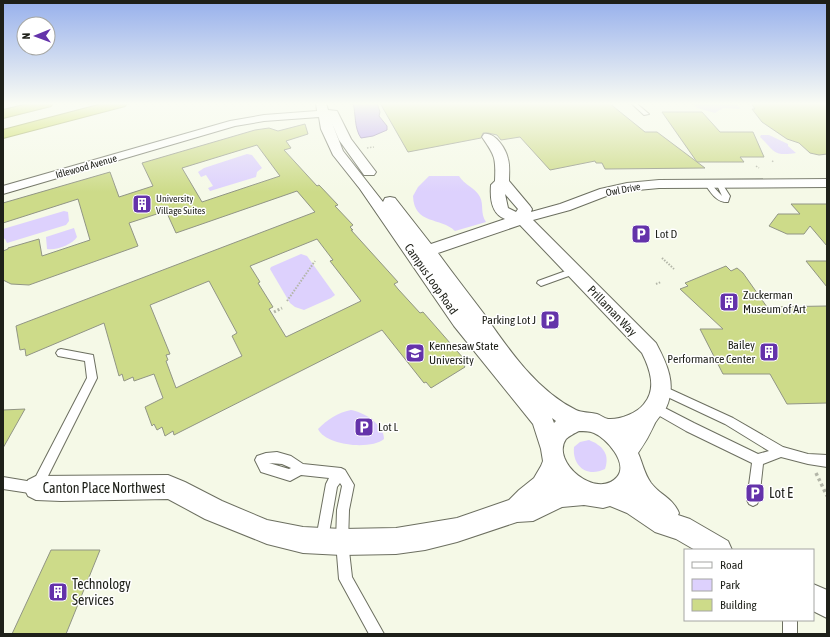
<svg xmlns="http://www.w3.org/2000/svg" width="830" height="637" font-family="'Asap Condensed',sans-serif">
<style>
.green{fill:#ddd1fd}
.water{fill:#bfa9f3;stroke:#8f80b2}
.building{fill:#cddb89;stroke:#919585;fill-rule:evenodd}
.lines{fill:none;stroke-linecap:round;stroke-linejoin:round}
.lane-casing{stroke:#6c6f60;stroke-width:2}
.street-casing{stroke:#6c6f60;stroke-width:2}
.highway-casing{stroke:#8b9838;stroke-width:2}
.path-far3{stroke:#b3b6a8;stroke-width:1.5;stroke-dasharray:1.5 1.5;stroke-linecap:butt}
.path-far2{stroke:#b3b6a8;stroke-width:2;stroke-dasharray:1.5 1.5;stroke-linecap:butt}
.path-far1{stroke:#b3b6a8;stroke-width:3;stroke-dasharray:2 2;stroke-linecap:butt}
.path{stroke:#b3b6a8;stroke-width:3.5;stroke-dasharray:3 3;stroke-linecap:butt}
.lane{fill:#fff;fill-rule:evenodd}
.street{fill:#fff;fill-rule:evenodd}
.highway{fill:#c5d949;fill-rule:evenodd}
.labels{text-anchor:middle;stroke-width:3;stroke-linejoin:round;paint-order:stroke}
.far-street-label{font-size:10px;fill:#1e2019;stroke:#fff}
.far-poi-label{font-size:10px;fill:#1e2019;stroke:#fff;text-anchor:start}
.poi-label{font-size:12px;fill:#1e2019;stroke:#fff;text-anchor:start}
.street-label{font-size:12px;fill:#1e2019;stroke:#fff}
.near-street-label{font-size:14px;fill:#1e2019;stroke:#fff}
.near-poi-label{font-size:14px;fill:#1e2019;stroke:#fff;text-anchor:start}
</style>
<rect width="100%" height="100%" fill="#f5f9e7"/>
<g class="green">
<polygon points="693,103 737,103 740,109 723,108 715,113 697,108"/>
<path d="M761,135h8l19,9v2l8,7c-23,4 -22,-3 -36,-16z"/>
<polygon points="247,154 252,155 262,168 257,172 256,177 210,191 208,188 213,186 206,175 201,177 198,172 204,168"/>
<path d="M429,176h30c5,9 17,12 21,21 4,8 0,16 6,25l-31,9c-14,-14 -41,-6 -42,-35l5,-9z"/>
<polygon points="64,211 68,212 69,221 66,225 7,243 5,239 3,238 3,229"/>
<path d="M74,228l3,9c-4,7 -21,14 -30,12l-1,-12z"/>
<polygon points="301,254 307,256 335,295 331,298 304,310 295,307 290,303 270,269 271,267"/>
<path d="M351,410c13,2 33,15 33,29 -13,11 -58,7 -66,-10 10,-10 19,-16 33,-19z"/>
<path d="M589,440c14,6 21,14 16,29 -18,9 -33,-3 -31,-22l6,-5z"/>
</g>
<path class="water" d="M353,103h24l3,9 -1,4 8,10v4l-14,6 -12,2c-7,-10 -5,-24 -8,-35z"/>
<g class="building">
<polygon points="380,103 609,103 645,132 657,132 705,168 605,169 602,163 596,163 595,161 550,170 520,137 501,140 497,135 488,133 483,133 481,138 408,152"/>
<polygon points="751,103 827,103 827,154 819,155 810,153 799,143 787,139 762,122 752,109 755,109"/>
<polygon points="662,112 702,112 720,132 753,132 764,157 740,157 744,162 697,162"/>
<path d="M305,124l3,10 -22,7 5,7 -7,2 33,36 2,-1 19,20 -3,1 18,19 -3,2 3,3h-2l47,52 -4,2 4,5 22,24 3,-1 41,47 -3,2 4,6 -34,21 -5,-6 -2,1 -42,-53 -208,105 -1,-4 -8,5 -3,-9 -5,3 -3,-6 -2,2 -7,-19 18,-9 -9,-24 -20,7 -1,-4 -9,4 -2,-7 -3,2 -15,-53 -78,33 -1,-7 -5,1 -4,-24 299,-114 -18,-21 -121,42 -10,-22 -37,12 9,23 -109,39 -18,-1 -8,-4v-29l5,-2v-1l31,-9 3,17 48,-16 -12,-41 -75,24v-20l107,-31 9,25 34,-11 -11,-23 113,-33 14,-2 9,3zM257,145l23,31 -78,26 -20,-34zM317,239l16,21 -3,1 31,40 -75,36 -17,-28 4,-2 -15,-24 2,-1 -10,-16zM209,281l28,52 -5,3 10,20 -66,32 -10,-27 2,-1 -2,-5 4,-1 -20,-49z"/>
<polygon points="791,204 827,204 827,246 810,226 804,234 787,234 769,226 778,214 800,214"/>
<polygon points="806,261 827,261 827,287"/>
<polygon points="726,266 731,271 737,268 743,273 767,307 827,306 827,403 787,404 770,374 723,374 700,329 723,329 680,289 688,286 685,283"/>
<polygon points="25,409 3,448 3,410"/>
<polygon points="51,550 100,550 66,634 12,634"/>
</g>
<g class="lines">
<defs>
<g id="lane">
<polygon points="631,103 636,103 649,114 644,115"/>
<path d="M707,181l2,1 13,14 -6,-13 3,-2 2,1 9,14 -2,6c-12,1 -18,-11 -24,-19z"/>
<polygon points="574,268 578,271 577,273 541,286 537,283 538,281"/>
<polygon points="61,349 93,355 97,378 40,492 36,494 3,489 3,477 33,482 87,378 85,361 58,356 56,353 58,350"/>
<polygon points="661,385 733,418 783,447 808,454 827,455 827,467 808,464 781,457 763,464 759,500 757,504 753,506 749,504 747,500 752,463 686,431 651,411 650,408 651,405 655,403 659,405 694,423 758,454 769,451 725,424 657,392 656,389 657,386"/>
<path d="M277,452l14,4 12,8 38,4 4,2 9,15 -5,25 -1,32 4,35 32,57h-15l-30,-55 -3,-37 1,-32 5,-24 -2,-3 -3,4 -9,52 -2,4 -4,2 -4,-2 -2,-4 10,-55 3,-6 -28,-3 -11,6 -29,-9 -6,-12 2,-4 9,-3zM269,463l13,1 9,4 -2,1z"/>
<rect x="783" y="620" width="14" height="14"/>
</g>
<g id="street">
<path d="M316,103h10l2,7 9,1 14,28 25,33 -2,3h-10l-25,-35 -7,-17 11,28 40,51 2,-4 5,-1 5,1 36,46 74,-25c-14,-5 -15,-21 -14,-34l4,-4c1,-24 0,-25 -13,-44l2,-3c11,-2 22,15 24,25 2,7 1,15 1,22l21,25 2,3 -1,3 29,-8 40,-15 27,-6 32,-3 168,-1v8l-168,1 -32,3 -18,4 -39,15 -37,10 123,123c11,21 21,41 10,65 -3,5 -8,10 -11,15 -5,11 -10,20 -17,30 5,11 6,20 13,30 9,12 22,15 28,30l-1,2 12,4 38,22 4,9h-37l-19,-11 -21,-7 -28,-19 -17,-7 -7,2 -19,-3 -22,2 -29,14 -16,1 -60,20 -32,8 -29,4 -54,1 -39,-2 -36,-9 -62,-25 -37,-20 -107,2 -25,-1 -8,-4 -4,-8 4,-8 8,-4 132,-1 17,7 37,19 45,19 36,7 39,2 54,-1 61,-10 52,-18 10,-10 15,-12 7,-12 2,-5 -2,-12 -8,-25 -79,-98 -94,-137 -27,-34 -12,-26 -2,-12 -55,4 -29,5 -232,68v-8l227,-65 34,-6 53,-4zM505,194l13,15 -2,3 -8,-4zM520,225l122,128c8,16 15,36 2,51 -7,9 -24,16 -36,15 -4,-1 -8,-4 -11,-5 -7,-2 -15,-1 -21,-4 -40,-20 -67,-60 -92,-96 -15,-20 -31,-40 -46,-61zM552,418l4,3 -2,2zM579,431c5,0 10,0 15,2 12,5 35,30 23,44 -20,23 -67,-15 -51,-38 3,-3 9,-6 13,-8z"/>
<polygon points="813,584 827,590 827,618 813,611"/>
</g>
<g id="highway">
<polygon points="32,103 53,103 51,106 3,118 3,110"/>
<polygon points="106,103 127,103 125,106 3,138 3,130"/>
</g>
</defs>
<use href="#lane" class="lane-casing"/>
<use href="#street" class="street-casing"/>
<use href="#highway" class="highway-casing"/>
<g class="path-far3">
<polyline points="367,148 374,147"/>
<polyline points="772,161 774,162"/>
<polyline points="756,166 759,168"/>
</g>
<g class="path-far2">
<polyline points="662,258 674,269"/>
<polyline points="656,284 661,282"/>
<polyline points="287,301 315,261"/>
</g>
<polyline class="path-far1" points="274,312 282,308"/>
<polyline class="path" points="816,473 827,496"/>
<use href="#lane" class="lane"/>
<use href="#street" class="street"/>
<use href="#highway" class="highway"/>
</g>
<linearGradient id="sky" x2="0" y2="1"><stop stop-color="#97b0ec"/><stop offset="0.54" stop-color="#fafcf4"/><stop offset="1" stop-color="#fafcf4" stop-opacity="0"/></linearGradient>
<rect width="830" height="192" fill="url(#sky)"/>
<defs>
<symbol id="building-square" viewBox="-11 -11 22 22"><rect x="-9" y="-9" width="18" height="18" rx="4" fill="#6433aa" stroke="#fff"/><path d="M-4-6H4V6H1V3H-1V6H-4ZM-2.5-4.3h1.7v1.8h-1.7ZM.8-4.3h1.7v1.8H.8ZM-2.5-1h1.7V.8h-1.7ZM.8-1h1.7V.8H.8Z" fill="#fff"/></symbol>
<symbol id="parking-square" viewBox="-11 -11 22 22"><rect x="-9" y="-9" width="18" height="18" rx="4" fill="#6433aa" stroke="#fff"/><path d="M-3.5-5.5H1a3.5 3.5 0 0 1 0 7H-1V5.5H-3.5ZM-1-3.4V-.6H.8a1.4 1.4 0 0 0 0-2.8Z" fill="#fff"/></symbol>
<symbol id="university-square" viewBox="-11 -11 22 22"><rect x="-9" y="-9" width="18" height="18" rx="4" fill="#6433aa" stroke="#fff"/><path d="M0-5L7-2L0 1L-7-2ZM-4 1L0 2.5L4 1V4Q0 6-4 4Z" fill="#fff"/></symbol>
</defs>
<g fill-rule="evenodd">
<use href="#building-square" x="131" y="193" width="22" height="22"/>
<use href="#parking-square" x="630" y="223" width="22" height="22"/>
<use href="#building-square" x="718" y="291" width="22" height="22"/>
<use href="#parking-square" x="539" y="309" width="22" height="22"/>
<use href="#building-square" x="758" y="341" width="22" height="22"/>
<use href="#university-square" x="404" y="342" width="22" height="22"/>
<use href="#parking-square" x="353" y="416" width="22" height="22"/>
<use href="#parking-square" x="744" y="482" width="22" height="22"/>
<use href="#building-square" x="47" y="581" width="22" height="22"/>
</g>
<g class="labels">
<g class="far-street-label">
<text transform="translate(86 166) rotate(-16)" y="4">Idlewood Avenue</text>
<text transform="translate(623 189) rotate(-11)" y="4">Owl Drive</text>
</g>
<g class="far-poi-label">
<text x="156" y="202">University<tspan x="156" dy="12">Village Suites</tspan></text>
</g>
<g class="poi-label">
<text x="655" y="238">Lot D</text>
<text x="743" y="299">Zuckerman<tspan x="743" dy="14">Museum of Art</tspan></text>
<text x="536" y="324" text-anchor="end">Parking Lot J</text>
<text x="755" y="349" text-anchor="end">Bailey<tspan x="755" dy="14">Performance Center</tspan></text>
<text x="429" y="350">Kennesaw State<tspan x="429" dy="14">University</tspan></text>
<text x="378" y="431">Lot L</text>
</g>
<g class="street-label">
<text transform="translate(431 279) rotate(55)" y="4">Campus Loop Road</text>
<text transform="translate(612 311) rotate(46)" y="4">Prillaman Way</text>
</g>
<g class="near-street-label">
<text x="104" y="493">Canton Place Northwest</text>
</g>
<g class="near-poi-label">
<text x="769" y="498">Lot E</text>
<text x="72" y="589">Technology<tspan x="72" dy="16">Services</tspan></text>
</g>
</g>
<rect width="830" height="637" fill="none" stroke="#1e2019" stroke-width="8"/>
<rect x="684" y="549" width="130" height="72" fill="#ffffff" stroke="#a5a6a3"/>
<rect x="692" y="562" width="20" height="6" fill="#ffffff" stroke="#a5a6a3"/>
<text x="720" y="569" font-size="12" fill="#1e2019">Road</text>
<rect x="692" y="579" width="20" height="12" fill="#ddd1fd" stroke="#a5a6a3"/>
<text x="720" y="589" font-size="12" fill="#1e2019">Park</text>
<rect x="692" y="599" width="20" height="12" fill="#cddb89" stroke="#a5a6a3"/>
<text x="720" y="609" font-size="12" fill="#1e2019">Building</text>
<g transform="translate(36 36) rotate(269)"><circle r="19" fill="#ffffff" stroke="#a5a6a3"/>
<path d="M0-3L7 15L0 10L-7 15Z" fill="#6433aa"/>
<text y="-6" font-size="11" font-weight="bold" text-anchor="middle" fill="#1e2019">N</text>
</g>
</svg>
